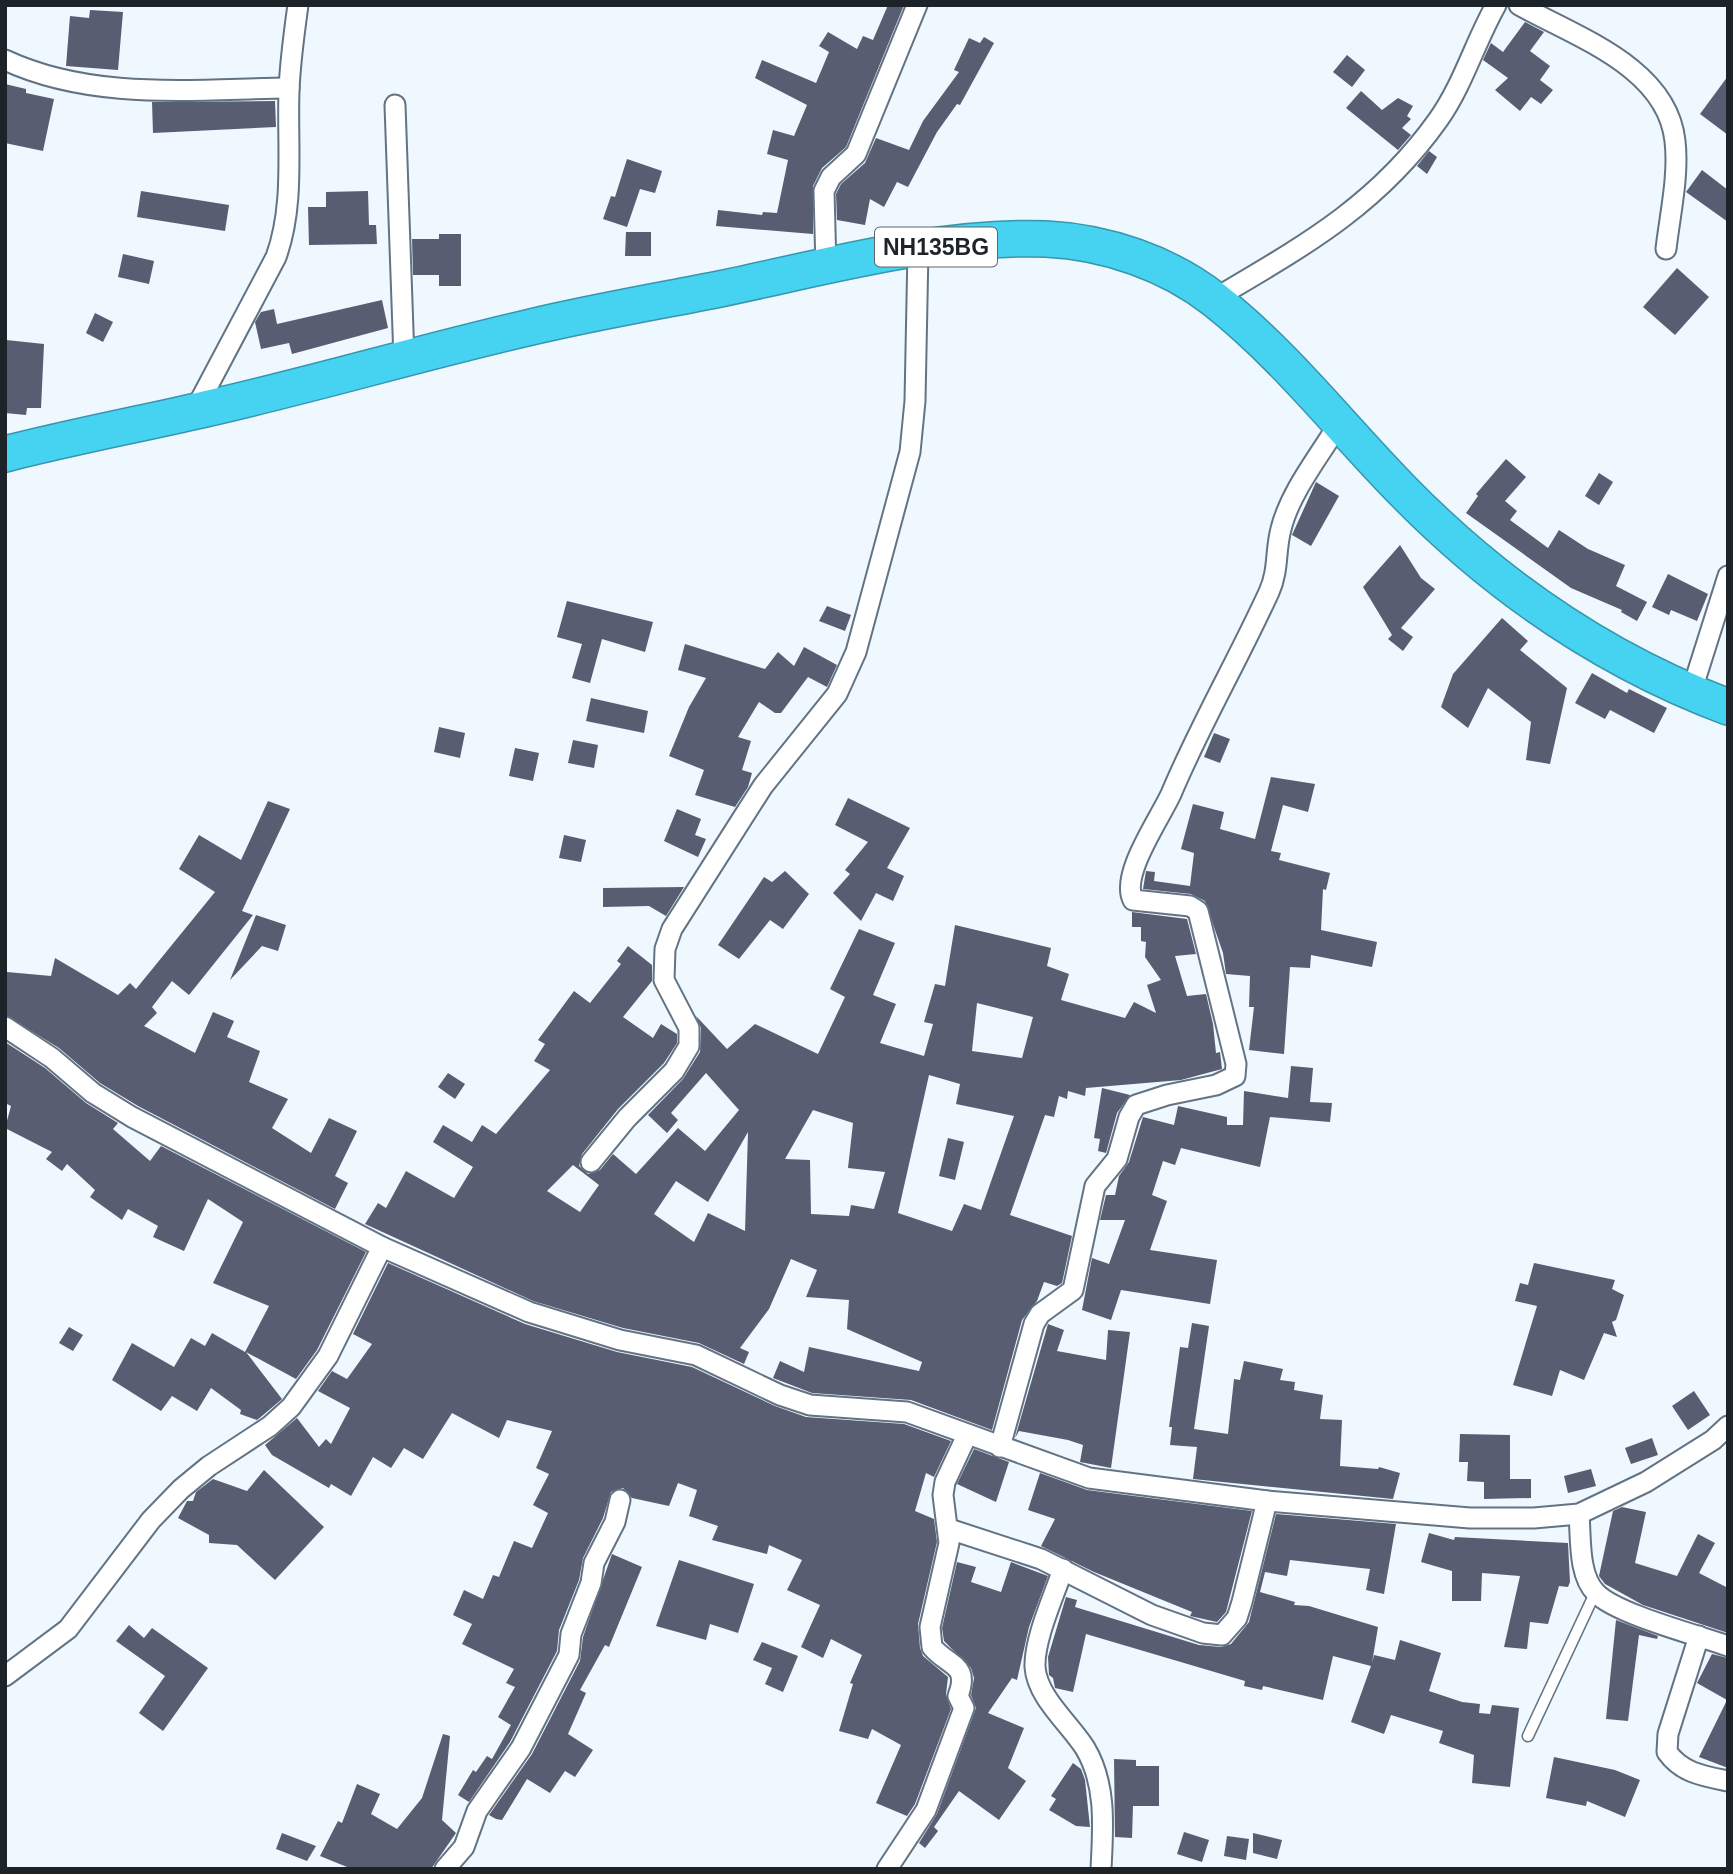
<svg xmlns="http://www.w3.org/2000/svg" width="1733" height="1874" font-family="Helvetica,sans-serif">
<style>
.building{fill:#585d71;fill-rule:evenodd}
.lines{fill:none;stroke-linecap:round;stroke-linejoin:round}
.lane-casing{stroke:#627484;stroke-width:13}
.street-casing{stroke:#627484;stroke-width:23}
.highway-casing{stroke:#3796ac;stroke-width:38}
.lane{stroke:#fff;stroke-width:10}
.street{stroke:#fff;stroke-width:19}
.highway{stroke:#46d3f2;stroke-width:35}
.labels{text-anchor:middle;stroke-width:7;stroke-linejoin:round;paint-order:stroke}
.shield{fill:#fff;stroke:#60666a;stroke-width:2}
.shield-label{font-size:23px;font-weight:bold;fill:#1c242a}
</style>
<rect width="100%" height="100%" fill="#eff7ff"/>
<g class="building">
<polygon points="888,5 904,5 846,147 822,168 813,186 813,234 716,226 718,210 762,215 763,212 777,213 788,160 767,154 773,130 794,136 807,105 755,78 762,60 816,83 829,52 819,46 828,32 857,49 863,36 873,40"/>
<polygon points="90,10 123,12 118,70 66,66 70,16 89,18"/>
<polygon points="1525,22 1544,32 1530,51 1550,66 1540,80 1553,90 1541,104 1531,97 1520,111 1495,90 1508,78 1483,60 1491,43 1503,52"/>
<polygon points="984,37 994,43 960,105 957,104 937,132 908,187 897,182 884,207 870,199 865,225 837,220 836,194 841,184 865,163 876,138 909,150 923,121 959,72 954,70 969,38 980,43"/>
<polygon points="1347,55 1365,70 1352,87 1333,72"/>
<polygon points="1728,76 1728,135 1700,114"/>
<polygon points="5,84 26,89 26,93 54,99 43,151 5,143"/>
<polygon points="1361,91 1382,110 1398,98 1413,106 1407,116 1411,119 1402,128 1411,135 1398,150 1346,108"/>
<polygon points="275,101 276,127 153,133 152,102"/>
<polygon points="1429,151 1437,157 1427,174 1417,166"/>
<polygon points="627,159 662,171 655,193 640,189 627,227 603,219 611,196 615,197"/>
<polygon points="1702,170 1728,190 1728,222 1686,192"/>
<polygon points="141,191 229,205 225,231 137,217"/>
<polygon points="368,191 369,225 376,225 377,244 309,245 308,207 326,207 326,192"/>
<polygon points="626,232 651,232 651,256 625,256"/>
<polygon points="439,234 461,234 461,286 439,286 439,275 413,275 412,239 439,239"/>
<polygon points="123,254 154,261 149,284 118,277"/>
<polygon points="1677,268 1709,297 1675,335 1643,307"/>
<polygon points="382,300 388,328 292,354 289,343 261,349 255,322 261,312 274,309 277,324"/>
<polygon points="95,313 113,322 103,342 86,333"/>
<polygon points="6,340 44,344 41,408 27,408 26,415 5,413"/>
<polygon points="1506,459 1526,477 1505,501 1517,511 1510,520 1548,548 1559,530 1588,549 1625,565 1616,586 1647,602 1637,621 1621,612 1622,610 1571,588 1466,513 1478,496 1476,494"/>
<polygon points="1599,473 1613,482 1599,505 1585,496"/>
<polygon points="1316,482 1339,496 1311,546 1292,535"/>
<polygon points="1400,545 1421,578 1435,589 1401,628 1413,637 1403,651 1388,639 1392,635 1363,587"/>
<polygon points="1668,574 1708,594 1697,621 1671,610 1669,615 1652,607"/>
<polygon points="567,601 653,622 645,652 602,639 590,683 572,678 582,644 557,637"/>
<polygon points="827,606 851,615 845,631 819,621"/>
<polygon points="1502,618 1528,641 1520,650 1567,688 1550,764 1526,760 1531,722 1488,688 1468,728 1441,707 1453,674"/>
<polygon points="685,644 765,669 778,652 794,666 804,647 837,665 827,687 808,677 781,713 775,713 759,702 738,737 751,741 742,770 752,773 748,787 735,807 695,795 704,770 669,756 689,707 706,678 678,670"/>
<polygon points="1592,673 1627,693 1629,689 1667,708 1654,733 1610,710 1605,719 1575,703"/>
<polygon points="591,698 648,711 644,733 586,721"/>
<polygon points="439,727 465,733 460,758 434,752"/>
<polygon points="1214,733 1230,739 1220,763 1204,757"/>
<polygon points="573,740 598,745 594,768 568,763"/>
<polygon points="515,748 539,753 533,781 509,776"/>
<polygon points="1271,777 1315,784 1308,812 1283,805 1271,851 1281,853 1279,860 1330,873 1326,890 1323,889 1321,930 1377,942 1372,967 1311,955 1310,968 1290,967 1284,1054 1249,1050 1254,1007 1249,1007 1250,976 1226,974 1223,953 1205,901 1191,894 1143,889 1146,871 1155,872 1154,881 1190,886 1194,853 1181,849 1193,804 1224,812 1220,829 1255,839"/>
<polygon points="848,798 910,828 887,868 904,876 893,901 876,893 861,921 833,893 850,874 845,870 868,842 835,825"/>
<polygon points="268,801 290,809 242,911 253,915 189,995 172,981 152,1007 157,1013 144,1026 195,1053 213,1012 234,1021 227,1037 260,1051 249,1082 288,1099 272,1128 311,1153 329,1118 357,1131 335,1176 348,1183 335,1209 138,1106 100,1083 59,1048 5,1015 7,972 51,976 55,958 118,995 130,983 136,989 215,892 179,869 199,835 241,860"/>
<polygon points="677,809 701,819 695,835 706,839 698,857 664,841"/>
<polygon points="564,835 586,840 581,862 559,858"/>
<polygon points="785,871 809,894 783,929 770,920 739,959 718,945 764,877 772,882"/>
<polygon points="684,887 666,916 649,906 603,907 603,888"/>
<path d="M1132,912l55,7 9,35 -21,2 12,40 19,-2 7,30 3,29 4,-1 2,17 -41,11 -95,8 -1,8 -17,-5 -1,8 -8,-3 -5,21 -9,-2 -35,100 62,21 -10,47 -5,3 -13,-4 -7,19 -15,19 -30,110 -81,-30 -99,-7 -39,-15 7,-17 24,11 5,-25 110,24 3,-9 -75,-33 2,-29 -43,-3 11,-27 -26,-11 -22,50 -29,39 9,4 -5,12 -45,-21 -76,-15 -90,-27 -168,-77 13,-21 8,5 20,-37 48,27 19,-31 -40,-25 10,-17 29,17 10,-17 14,9 54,-64 -16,-9 11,-17 -7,-4 36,-49 16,12 31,-39 -4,-3 11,-15 24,19v16l-29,36 30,21 8,-14 16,10v9l-13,20 -46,46 -36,45 -3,12 9,8 12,-4 13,-16 23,20 42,-46 27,23 34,-41 -33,-37 -35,40 7,7 -11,13 -19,-18 35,-36 17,-27 1,-24 -5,-12 31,33 28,-25 63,30 27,-57 -15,-8 29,-60 36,14 -22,52 23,9 -16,39 44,13 9,-32 -9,-2 11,-38 10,2 10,-61 96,23 -4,18 22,8 -8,26 64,18 9,-16 22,11 -9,-28 14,-5 -16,-23 1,-15 -5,-1v-14h-9zM977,1003l56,14 -11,41 -50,-7zM929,1075l31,9 -4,20 58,12 -33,94 -17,-6 -12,27 -54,-18zM813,1110l40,13 -5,45 37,4 -11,37 -23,-4 -2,11 -38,-2 -1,-54 -25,-1zM748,1132l-3,99 -37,-18 -14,29 -40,-28 22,-33 32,21zM573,1165l26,20 -19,27 -33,-21z"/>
<polygon points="256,915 286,925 278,951 262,946 230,980"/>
<polygon points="5,1042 45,1068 86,1103 118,1123 113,1129 150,1161 161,1146 366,1252 317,1350 296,1379 246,1352 282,1399 262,1416 257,1420 240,1414 241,1410 211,1388 197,1411 172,1396 161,1411 112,1380 132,1343 174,1367 191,1338 205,1346 212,1333 245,1352 269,1306 213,1283 243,1222 208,1199 184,1251 153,1237 158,1226 128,1209 122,1220 90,1197 95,1190 67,1164 62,1171 46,1159 52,1152 5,1128 11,1106 5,1103"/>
<polygon points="1291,1066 1313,1068 1310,1102 1332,1103 1330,1122 1270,1117 1260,1167 1181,1148 1175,1165 1163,1161 1152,1195 1167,1201 1150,1250 1217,1260 1210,1304 1121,1290 1111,1320 1082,1310 1092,1258 1109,1264 1125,1220 1100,1220 1106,1195 1115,1195 1119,1176 1129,1162 1143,1117 1174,1125 1178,1106 1227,1117 1227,1125 1243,1125 1244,1091 1288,1098"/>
<polygon points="448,1073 465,1084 455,1099 438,1087"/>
<polygon points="1102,1088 1130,1095 1117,1113 1106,1153 1098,1151 1100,1139 1094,1138"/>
<polygon points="948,1138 964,1142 955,1180 939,1176"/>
<polygon points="388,1263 525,1324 617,1352 692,1367 775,1406 806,1417 904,1424 951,1441 934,1477 926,1473 915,1511 934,1519 937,1542 918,1624 920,1648 923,1656 948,1677 946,1694 951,1709 915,1804 907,1816 876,1803 901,1745 872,1729 868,1739 839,1731 853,1684 850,1683 862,1655 831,1639 823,1658 801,1647 820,1605 787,1590 802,1560 769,1545 767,1554 712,1540 718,1526 689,1516 697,1490 678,1483 669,1506 632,1498 623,1488 611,1492 603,1518 583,1558 579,1580 559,1630 557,1651 510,1742 469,1802 458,1795 473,1770 476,1772 487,1756 492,1759 511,1725 498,1717 515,1687 506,1683 514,1669 462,1644 472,1624 453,1615 464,1590 483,1599 493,1575 499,1577 514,1541 532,1548 548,1513 533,1505 549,1474 536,1468 552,1431 507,1420 499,1438 452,1413 423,1459 404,1448 391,1468 373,1457 351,1496 331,1484 329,1488 272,1455 265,1445 297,1418 319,1447 326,1439 331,1444 350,1408 318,1391 332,1371 347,1379 372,1344 353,1334"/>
<polygon points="1534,1263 1615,1280 1612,1289 1624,1295 1616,1320 1612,1322 1617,1337 1604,1333 1584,1380 1560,1370 1552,1396 1513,1385 1537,1306 1515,1301 1520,1283 1528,1285"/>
<polygon points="1192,1323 1209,1326 1194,1429 1228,1434 1234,1379 1240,1380 1244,1361 1283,1369 1280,1380 1295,1382 1294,1390 1323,1395 1320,1419 1342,1420 1340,1466 1378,1469 1379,1467 1400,1473 1393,1499 1193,1479 1197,1447 1170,1445 1172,1427 1169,1427 1180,1347 1188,1348"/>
<polygon points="1048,1324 1064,1330 1057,1351 1106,1360 1108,1330 1130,1332 1111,1468 1080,1462 1083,1445 1068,1440 1019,1431 1015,1438"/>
<polygon points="69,1327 83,1335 73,1351 59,1343"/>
<polygon points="1694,1391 1710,1415 1688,1430 1672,1406"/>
<polygon points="1460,1434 1510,1435 1510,1479 1531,1479 1531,1498 1484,1499 1484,1482 1467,1481 1468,1462 1459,1462"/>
<polygon points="1652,1438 1658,1455 1631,1464 1625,1448"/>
<polygon points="974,1449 1009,1462 996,1502 957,1484"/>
<polygon points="1591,1469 1596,1486 1568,1493 1564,1476"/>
<polygon points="264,1470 324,1527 275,1580 237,1545 209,1543 209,1535 178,1518 187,1501 193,1501 196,1492 213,1479 247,1491"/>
<polygon points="1040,1473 1087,1490 1252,1511 1226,1612 1217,1622 1190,1616 1192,1612 1094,1572 1041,1546 1055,1519 1028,1510"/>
<polygon points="1622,1507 1646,1512 1635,1563 1677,1576 1698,1534 1715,1543 1699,1573 1728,1588 1728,1633 1643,1605 1605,1584 1599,1576 1613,1511"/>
<polygon points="1276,1514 1396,1524 1384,1594 1366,1590 1370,1569 1290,1560 1287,1576 1265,1572 1260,1592 1295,1602 1294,1605 1309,1606 1378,1627 1372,1663 1374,1655 1395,1660 1400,1640 1441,1653 1429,1691 1462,1702 1480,1704 1479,1713 1490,1714 1492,1705 1519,1708 1510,1787 1472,1783 1474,1755 1439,1743 1443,1731 1391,1715 1384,1734 1351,1722 1371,1666 1333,1656 1323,1700 1263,1686 1262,1690 1244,1686 1245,1681 1086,1634 1073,1692 1055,1688 1053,1678 1049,1675 1048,1657 1066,1597 1077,1600 1075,1607 1199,1645 1221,1647 1231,1644 1249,1622"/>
<polygon points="1429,1533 1454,1540 1455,1537 1568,1543 1570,1582 1568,1587 1559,1586 1548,1624 1530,1622 1527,1649 1504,1647 1520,1576 1482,1573 1481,1601 1452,1601 1452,1571 1421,1562"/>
<polygon points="612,1554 642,1567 609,1647 605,1645 580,1690 586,1693 568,1734 593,1750 575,1777 565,1771 550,1793 527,1779 502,1820 496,1819 489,1815 532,1754 580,1661 583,1637"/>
<polygon points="679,1560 754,1584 738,1633 710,1624 706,1640 656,1626"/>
<polygon points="957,1562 976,1567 971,1582 1001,1592 1011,1562 1048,1576 1029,1627 1017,1680 1012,1678 988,1713 1024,1728 1008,1768 1026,1781 999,1820 959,1791 934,1827 938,1831 925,1848 919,1843 937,1814 976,1708 971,1695 974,1678 971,1668 944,1641 942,1628"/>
<polygon points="1616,1620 1658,1636 1657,1639 1639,1635 1628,1721 1606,1719"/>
<polygon points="129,1625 144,1638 152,1628 208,1668 163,1731 139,1713 165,1676 116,1641"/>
<polygon points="762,1642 798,1656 783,1692 765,1684 772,1668 753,1660"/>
<polygon points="1712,1654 1728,1658 1728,1768 1699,1757 1727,1700 1697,1683"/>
<polygon points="443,1734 450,1736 442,1820 456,1833 431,1869 352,1869 320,1856 338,1821 342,1823 357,1784 380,1794 371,1814 397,1829 422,1798"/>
<polygon points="1554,1757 1615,1770 1640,1780 1625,1817 1587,1801 1586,1806 1546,1798"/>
<polygon points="1114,1759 1136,1760 1136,1766 1159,1766 1159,1806 1133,1806 1132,1838 1115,1837"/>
<polygon points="1073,1763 1081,1769 1085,1780 1090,1827 1076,1826 1049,1810 1056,1799 1051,1796"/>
<polygon points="1184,1832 1209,1840 1202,1862 1177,1854"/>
<polygon points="282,1833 316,1846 307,1861 276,1849"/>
<polygon points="1253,1833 1282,1840 1277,1859 1253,1853"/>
<polygon points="1227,1836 1249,1839 1246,1860 1224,1856"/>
</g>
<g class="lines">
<defs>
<polyline id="lane" points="1528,1736 1595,1593"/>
<g id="street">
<path d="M1519,5c57,32 148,62 156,136 4,35 -5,73 -9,108"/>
<path d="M5,60c88,41 189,29 284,28"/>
<polyline points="395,105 404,359"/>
<polyline points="826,268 824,191 831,177 856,154 917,5"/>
<path d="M1214,299c88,-52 163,-93 224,-179 25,-35 37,-78 58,-115"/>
<path d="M194,412l82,-155c19,-52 11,-111 13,-166 1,-29 5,-57 9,-86"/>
<polyline points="1691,693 1728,576"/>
<polyline points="5,1027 52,1058 93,1093 132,1117 382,1247 529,1312 620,1340 696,1355 780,1395 810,1405 907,1412 1089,1478 1267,1501 1470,1518 1534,1518 1579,1514 1646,1482 1713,1440 1728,1426"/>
<polyline points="591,1162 627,1118 674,1071 689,1046 689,1028 664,980 665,949 672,929 763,786 837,694 856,652 910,452 915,401 918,250"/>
<path d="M1000,1447l34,-123 6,-10 33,-24 22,-104 22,-27 12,-42 7,-12 31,-10 49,-10 19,-9 1,-12 -38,-153 -8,-5 -57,-6c-13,-25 26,-80 38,-106 29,-69 67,-134 98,-202 10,-22 6,-41 12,-63 9,-37 39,-74 59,-107"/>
<path d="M1579,1514c2,24 -1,61 17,79 20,21 101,42 132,53"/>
<polyline points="949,1529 1041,1559 1152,1615 1203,1633 1222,1635 1237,1618 1242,1602 1267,1501"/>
<path d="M1063,1569c-9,27 -29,70 -28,98 2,30 34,56 50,81 22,37 18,80 16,121"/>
<path d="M1699,1636l-31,98 -1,18c15,21 36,24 61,29"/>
<polyline points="5,1676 68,1629 151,1520 181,1489 209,1466 270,1426 291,1407 328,1356 382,1247"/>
<polyline points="445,1869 464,1847 477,1811 521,1748 569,1655 571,1634 591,1583 594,1563 615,1522 620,1500"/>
<path d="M887,1869l39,-59 38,-102 -6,-12c12,-32 -9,-29 -26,-49l-2,-20 19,-84 -6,-48 2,-13 22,-47"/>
</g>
<path id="highway" d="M5,454c62,-16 125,-28 187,-42 113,-25 223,-58 335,-84 62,-15 126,-26 188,-38 107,-22 223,-55 331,-51 60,3 122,24 169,61 70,55 126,128 188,191 94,96 200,169 325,216"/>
</defs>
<use href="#lane" class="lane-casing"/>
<use href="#street" class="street-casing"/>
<use href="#highway" class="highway-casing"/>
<use href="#lane" class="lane"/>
<use href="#street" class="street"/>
<use href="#highway" class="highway"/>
</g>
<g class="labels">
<rect class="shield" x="875" y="227.5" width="122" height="39" rx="5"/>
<g class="shield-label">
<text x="936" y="255">NH135BG</text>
</g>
</g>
<rect width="1733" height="1874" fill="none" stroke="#1c242a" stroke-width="14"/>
</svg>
